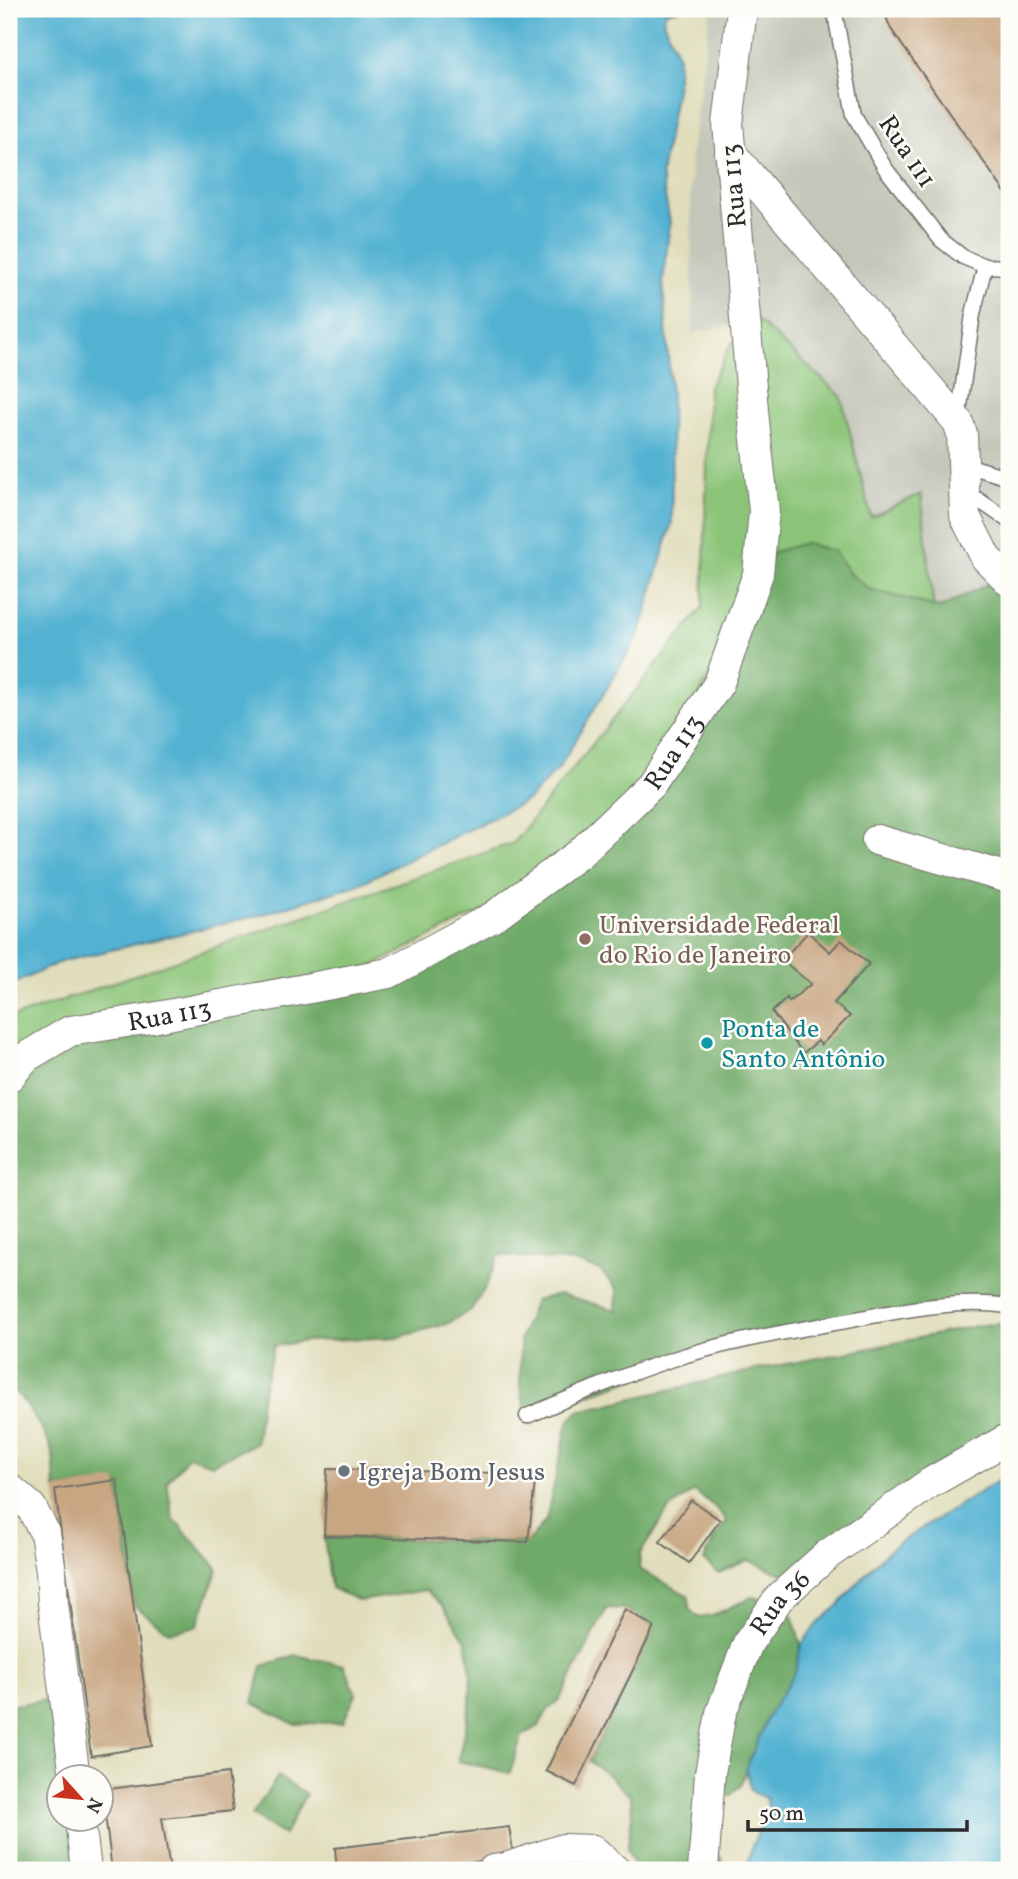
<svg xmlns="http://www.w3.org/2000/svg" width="1018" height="1879" font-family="Vollkorn,serif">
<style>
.built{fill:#e0ddbb;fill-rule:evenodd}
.industrial{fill:#c4c6b9}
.green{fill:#8bc478;stroke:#5b7852;stroke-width:2}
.forest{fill:#70aa68;stroke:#4e6a4a;stroke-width:2}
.water{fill:#53b2d2;stroke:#3f6e7e;stroke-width:2}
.building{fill:#c8a682}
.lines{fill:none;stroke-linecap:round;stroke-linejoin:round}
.lane-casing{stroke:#726f68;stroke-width:17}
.street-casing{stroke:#726f68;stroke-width:32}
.lane{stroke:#fff;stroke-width:14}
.street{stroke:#fff;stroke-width:30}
.education-dot{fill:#8d6e63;stroke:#fdfcf7;stroke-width:2.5}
.culture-dot{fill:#0f9aa8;stroke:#fdfcf7;stroke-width:2.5}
.worship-dot{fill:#6b7280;stroke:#fdfcf7;stroke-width:2.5}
.labels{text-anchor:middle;stroke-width:5;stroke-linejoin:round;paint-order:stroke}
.street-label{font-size:26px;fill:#2b2b2b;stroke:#fdfcf7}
.education-label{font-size:26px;fill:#785e54;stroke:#fdfcf7;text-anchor:start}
.culture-label{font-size:26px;fill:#0d838f;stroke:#fdfcf7;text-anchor:start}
.worship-label{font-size:26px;fill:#5b616d;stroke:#fdfcf7;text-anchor:start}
</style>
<rect width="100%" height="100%" fill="#fdfcf7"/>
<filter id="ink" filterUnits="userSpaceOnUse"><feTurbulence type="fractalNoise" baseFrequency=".0143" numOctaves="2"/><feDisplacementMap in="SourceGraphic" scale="14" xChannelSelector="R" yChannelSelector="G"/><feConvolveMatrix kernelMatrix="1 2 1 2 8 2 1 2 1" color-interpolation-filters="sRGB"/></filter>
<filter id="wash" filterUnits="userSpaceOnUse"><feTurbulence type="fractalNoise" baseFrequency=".00686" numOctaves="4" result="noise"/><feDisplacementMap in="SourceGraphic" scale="28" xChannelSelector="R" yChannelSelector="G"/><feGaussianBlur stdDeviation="1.57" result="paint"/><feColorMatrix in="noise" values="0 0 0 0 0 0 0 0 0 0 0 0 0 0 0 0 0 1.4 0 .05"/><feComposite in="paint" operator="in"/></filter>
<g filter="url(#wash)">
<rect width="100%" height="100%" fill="#f6edd9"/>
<path class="built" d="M681,9h328v1465l-115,72 -20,18 -36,42 -21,18 -16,21 -34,155 1,9 -16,37 -6,24h-737v-884l51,-24 200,-47 268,-115 31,-32 81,-135 32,-111 -1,-125 -8,-116 7,-59 -9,-47 16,-92 1,-28 -15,-33 3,-11zM60,1778h42v42h-42z"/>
<polygon class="industrial" points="711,9 1009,9 1009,650 935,620 920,494 871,517 841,395 757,320 693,333 690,160"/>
<polygon class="green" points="757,320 841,396 871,517 921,494 935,619 1009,650 9,1146 9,1028 14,1017 513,843 703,607 709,386 732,343"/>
<g class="forest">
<path d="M805,543l29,8 15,22 20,16 72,19 68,-35v733l-23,-3 -235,35 -224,78 -7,-29v-48l15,-39 25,-6 56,16 1,-21 -17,-19 -26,-8 -76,-7 -11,30 -16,25 -25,14 -47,13 -93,4 -32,5 -13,53 -5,44 -44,21 -24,-8 -21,26 6,36 45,51 -21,57 -28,6 -35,-27 -17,-124 -62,8c-1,-11 0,-23 -2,-33 -3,-17 -31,-61 -44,-70v-309l61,-46 319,-58 104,-56 158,-132 122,-233z"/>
<polygon points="1009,1323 1009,1422 990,1449 784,1575 748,1560 719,1573 704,1561 713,1540 727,1521 715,1507 694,1491 668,1510 640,1554 639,1569 689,1596 689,1609 699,1618 712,1616 752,1597 770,1600 792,1615 801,1645 796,1670 767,1718 746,1769 742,1784 731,1795 722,1794 717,1852 723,1859 722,1870 637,1870 627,1849 632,1816 631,1797 608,1775 589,1761 654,1627 625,1609 607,1608 560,1699 547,1711 539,1726 522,1735 510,1773 458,1761 470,1704 471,1673 466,1641 442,1605 426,1590 360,1601 331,1588 324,1537 528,1542 546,1520 568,1422 579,1411 755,1370 866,1349 981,1325"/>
<polygon points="296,1655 344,1665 356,1694 343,1722 294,1724 253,1703 262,1666"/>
<polygon points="52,1699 75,1777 60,1778 60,1820 80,1820 86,1870 9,1870 9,1706"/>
<polygon points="278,1776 306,1794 284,1835 252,1815"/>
</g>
<g class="water">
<polygon points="9,9 680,9 666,12 663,21 678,55 677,83 661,175 670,222 663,281 671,397 672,522 640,633 559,768 528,800 357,885 260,915 60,962 9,986"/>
<polygon points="1009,1474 1009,1870 746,1870 752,1846 768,1809 767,1799 751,1791 746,1769 767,1718 796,1670 801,1645 817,1624 838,1606 874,1564 894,1546"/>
</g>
<g id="blocks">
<g class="building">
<polygon points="883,9 1009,9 1009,198 891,29"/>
<polygon points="808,932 830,952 841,940 869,964 834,1003 850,1016 821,1045 818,1041 803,1053 772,1012 787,998 789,1002 811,984 782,960"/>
<polygon points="327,1469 536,1474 528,1542 324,1536"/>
<polygon points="117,1480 152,1746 91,1756 55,1489"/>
<polygon points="691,1500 720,1520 689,1563 660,1542"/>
<polygon points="625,1609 654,1627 576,1786 546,1771"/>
<polygon points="228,1773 233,1811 162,1818 170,1870 112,1870 102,1790"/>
<polygon points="509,1827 514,1857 410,1870 337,1870 335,1848"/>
</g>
</g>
</g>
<g filter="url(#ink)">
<use href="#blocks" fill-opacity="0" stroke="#726f68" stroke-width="2"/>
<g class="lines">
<defs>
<g id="lane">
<polyline points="834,9 854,115 885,168 941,240 963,257 985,266 1009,267"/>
<polyline points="958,420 973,314 985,266"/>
<polyline points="963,464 1009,478"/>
<polyline points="964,490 1009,521"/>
<path d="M527,1416c47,-20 94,-40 143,-56 59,-19 121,-29 181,-40 53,-10 105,-21 158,-14"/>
</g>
<g id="street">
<polyline points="730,152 958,422 962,434 965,516 986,558 1009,581"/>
<polyline points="877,840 1009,878"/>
<path id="s1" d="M9,1077l17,-20 44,-26 82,-13 237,-45 104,-56 86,-63 72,-69 68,-102 39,-109 6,-63 -10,-90 -26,-297 14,-115"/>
<polyline points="9,1488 31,1507 45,1533 51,1571 53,1603 75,1778"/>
<polyline points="80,1820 86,1870"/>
<polyline points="493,1870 506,1868 563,1849 593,1850 615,1870"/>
<path id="s2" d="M703,1870l7,-97 11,-60 27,-70 31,-45 48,-43 103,-72 79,-45"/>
</g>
</defs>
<use href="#lane" class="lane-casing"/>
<use href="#street" class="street-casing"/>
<use href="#lane" class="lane"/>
<use href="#street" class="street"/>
</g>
</g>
<circle class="education-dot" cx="585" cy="939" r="7"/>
<circle class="culture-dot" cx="707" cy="1043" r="7"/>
<circle class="worship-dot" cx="344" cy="1471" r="7"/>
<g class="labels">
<g class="street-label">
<text transform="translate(908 151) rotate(56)" y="9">Rua 111</text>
<text transform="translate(733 186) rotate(-95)" y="9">Rua 113</text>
<text dy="9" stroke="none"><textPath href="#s1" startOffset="766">Rua 113</textPath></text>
<text dy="9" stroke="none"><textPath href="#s1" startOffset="178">Rua 113</textPath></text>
<text dy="9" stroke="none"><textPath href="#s2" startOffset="285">Rua 36</textPath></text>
</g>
<g class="education-label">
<text x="599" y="933">Universidade Federal<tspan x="599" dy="30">do Rio de Janeiro</tspan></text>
</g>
<g class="culture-label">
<text x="721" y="1037">Ponta de<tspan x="721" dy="30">Santo Antônio</tspan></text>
</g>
<g class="worship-label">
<text x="358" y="1480">Igreja Bom Jesus</text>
</g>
</g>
<rect width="1018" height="1879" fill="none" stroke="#fdfcf7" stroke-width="35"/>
<g transform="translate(80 1798) rotate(117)"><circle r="33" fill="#fdfcf7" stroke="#a9a8a5" stroke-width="2"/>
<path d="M0-5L12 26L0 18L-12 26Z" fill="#c8321e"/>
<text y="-10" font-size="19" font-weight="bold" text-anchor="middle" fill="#2b2b2b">N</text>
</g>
<path d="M748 1820v10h219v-10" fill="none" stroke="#2b2b2b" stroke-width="3.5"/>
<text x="759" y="1820" font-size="21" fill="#2b2b2b" stroke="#fdfcf7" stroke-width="5" paint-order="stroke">50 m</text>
</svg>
